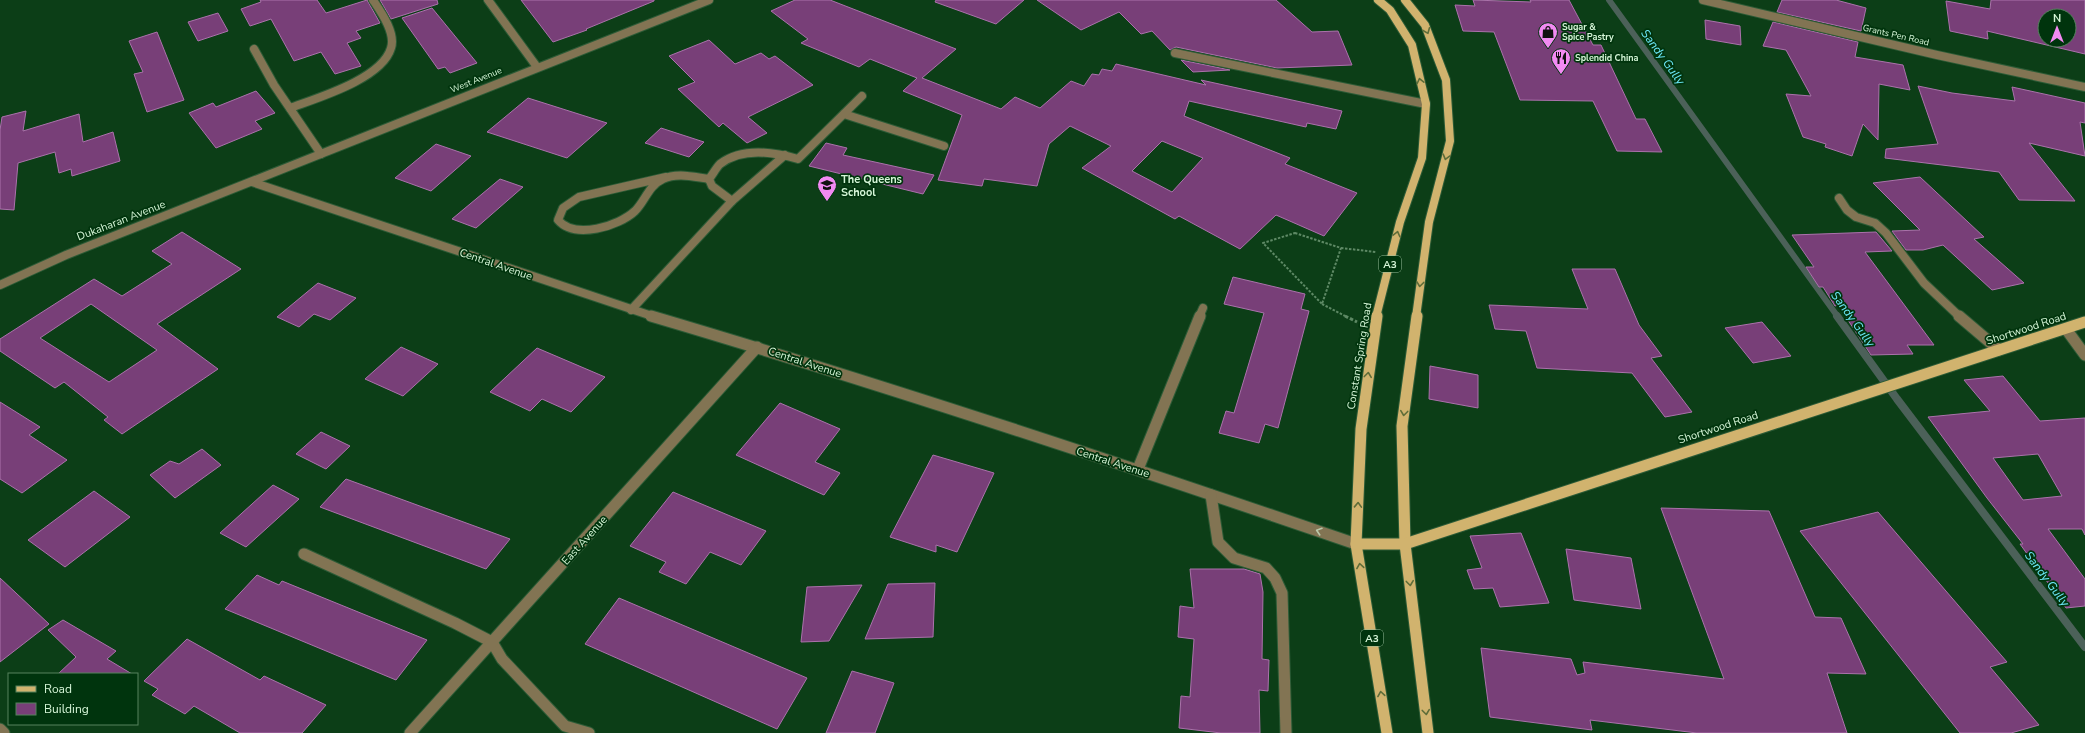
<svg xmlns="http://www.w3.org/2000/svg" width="2085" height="733" font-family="'Nunito Sans',sans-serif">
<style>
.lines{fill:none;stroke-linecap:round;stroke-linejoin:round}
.stream-far1{stroke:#4c6159;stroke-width:6}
.stream{stroke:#4c6159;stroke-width:8}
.building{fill:#783f78;stroke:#ab72ab;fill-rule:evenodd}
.minor-far1-casing{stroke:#2c5b36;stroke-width:10}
.minor-casing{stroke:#2c5b36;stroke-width:13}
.major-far1-casing{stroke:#2c5b36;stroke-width:10}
.major-casing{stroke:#2c5b36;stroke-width:13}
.path-far1{stroke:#5e8965;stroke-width:2;stroke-dasharray:2.5 1.5;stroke-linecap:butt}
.path{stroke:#5e8965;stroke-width:3;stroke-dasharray:3.5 2;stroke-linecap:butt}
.minor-far1{stroke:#827453;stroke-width:8}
.minor{stroke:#827453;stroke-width:11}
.major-far1{stroke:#d1b36e;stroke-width:8}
.major{stroke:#d1b36e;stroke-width:11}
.oneway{stroke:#5e6d39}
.oneway2{stroke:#b9c8a9}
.labels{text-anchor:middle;stroke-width:3.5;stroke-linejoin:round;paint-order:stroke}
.far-poi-label{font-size:9px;font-weight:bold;fill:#d6f6d8;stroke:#00340d;text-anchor:start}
.far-street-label{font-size:9px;fill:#d6f6d8;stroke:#00340d}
.shield{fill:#00340d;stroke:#96bc9b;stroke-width:1}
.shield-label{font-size:10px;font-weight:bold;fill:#d6f6d8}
.poi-label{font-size:11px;font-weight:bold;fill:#d6f6d8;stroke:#00340d;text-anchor:start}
.street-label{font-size:11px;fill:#d6f6d8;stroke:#00340d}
.water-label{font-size:12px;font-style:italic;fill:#6ce9fa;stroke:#00340d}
</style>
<rect width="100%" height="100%" fill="#0c3e17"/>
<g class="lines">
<polyline class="stream-far1" points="1609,0 1838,317"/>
<polyline class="stream" points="1837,316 1897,399 2085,647"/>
</g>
<g class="building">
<polygon points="260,0 317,0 326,13 367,0 380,23 356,31 361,38 347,43 361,66 335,74 321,52 294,61 271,19 250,26 241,9 261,2"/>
<polygon points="380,0 437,0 438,4 391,19"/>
<polygon points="521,0 654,0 654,1 586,29 587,30 553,42"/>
<path d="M795,0h35l126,49 -34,29 79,31 14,-12 25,11 31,-27 13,5 8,-12 7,1 3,-6 10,2 4,-7 90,21 -5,-5 141,31 -6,18 -29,-6 -1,4 -117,-26 -5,15 106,42 -5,6 72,29 -33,43 -48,-21 -36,34 -61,-33 -4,3 -93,-51 29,-22 -41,-20 -21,18 -12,42 -53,-7 -2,7 -44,-6 24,-65 -59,-24 14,-13 -47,-19 -11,8 -58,-24 7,-4 -37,-28zM1162,141l41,17 -31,34 -40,-21z"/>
<polygon points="936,0 1024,0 996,24 935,2"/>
<polygon points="1037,0 1276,0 1312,32 1338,31 1352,65 1277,68 1176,47 1170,50 1152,31 1141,34 1119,12 1081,30"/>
<polygon points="1473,0 1531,2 1530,0 1569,0 1593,45 1601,45 1636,119 1645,119 1662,152 1617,151 1593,101 1520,100 1494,32 1463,31 1455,5 1475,6"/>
<polygon points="1782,0 1836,0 1866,8 1861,31 1777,12"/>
<path d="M1991,0h94v54l-98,-23 1,8 -38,-8 -4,-30 44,8zM2045,16h24v24h-24z"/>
<polygon points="432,8 477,63 450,73 445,67 438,69 402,18"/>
<polygon points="218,13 228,31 198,41 188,22"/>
<polygon points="1705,20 1740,26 1741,45 1706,39"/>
<polygon points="1773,22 1858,42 1855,57 1903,65 1910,90 1879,84 1878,140 1863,124 1852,156 1825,147 1826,144 1803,137 1786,94 1811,96 1786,50 1763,46"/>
<polygon points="157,32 184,100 147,112 134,74 143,72 129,41"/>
<polygon points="709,40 735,64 761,53 769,59 775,56 813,85 748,117 767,133 747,143 723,123 719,127 678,89 695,82 669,56"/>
<polygon points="1181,60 1230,70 1193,72"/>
<polygon points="1918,86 1952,93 2015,101 2012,87 2085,103 2085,123 2080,122 2085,156 2029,143 2075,201 2019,200 1999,172 1885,158 1886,149 1938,144"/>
<polygon points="256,91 275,113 255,121 262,129 216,148 189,113 213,103 216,107"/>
<polygon points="528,98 607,123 567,158 487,132"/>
<polygon points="26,111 23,131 79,114 83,142 113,132 120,161 72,176 71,169 59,173 55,152 18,163 14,210 0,209 0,130 2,117"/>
<polygon points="661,128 704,142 689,157 645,143"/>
<polygon points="826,143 847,148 843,155 934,175 923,194 809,166"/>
<polygon points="436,144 471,156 431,191 395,178"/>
<polygon points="1920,177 1984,237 1974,239 2024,283 1992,290 1943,245 1923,250 1906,250 1892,231 1920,230 1873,183"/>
<polygon points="500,179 523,187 476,228 452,219"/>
<path d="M182,232l59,37 -84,55 61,45 -96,65 -18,-14 4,-3 -44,-35 -9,6 -55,-37v-12l94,-60 28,17 50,-32 -20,-13zM91,304l66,46 -48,32 -69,-44z"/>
<polygon points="1876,232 1892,251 1865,252 1934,345 1907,345 1913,354 1871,355 1838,305 1835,306 1823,287 1819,287 1806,267 1814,267 1792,235"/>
<polygon points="1572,269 1615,269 1639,325 1662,356 1651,358 1692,412 1665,417 1632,373 1537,368 1526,331 1495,329 1489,305 1588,309"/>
<polygon points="1233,277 1305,294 1301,309 1309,311 1278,428 1265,424 1259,443 1219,433 1226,411 1234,413 1264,313 1224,304"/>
<polygon points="318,283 356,298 330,320 314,314 299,327 277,317"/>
<polygon points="1762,322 1791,356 1753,363 1725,328"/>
<polygon points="401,347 438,364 403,396 365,379"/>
<polygon points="537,348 605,377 571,412 542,399 530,411 490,392"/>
<polygon points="1430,366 1478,375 1478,408 1429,399"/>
<path d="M2003,376l37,45 45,-3v117l-3,-6h-34l37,50v27l-19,2 -46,-64h3l-36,-46 -59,-81 62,-6 -26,-31zM2038,454l24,42 -39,4 -30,-42z"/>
<polygon points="0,402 40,427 29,435 67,460 22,493 0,479"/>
<polygon points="780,403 840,429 815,462 840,473 824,495 736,455"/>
<polygon points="321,432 350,446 326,469 296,454"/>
<polygon points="202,449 221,465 175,498 150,475 170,461 179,464"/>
<polygon points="933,455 994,473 957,552 936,545 936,552 890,537"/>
<polygon points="346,479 510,539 486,569 320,507"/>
<polygon points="273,485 299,499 246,547 220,533"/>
<polygon points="94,491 130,517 65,567 28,540"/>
<polygon points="673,492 766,531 741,565 710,552 686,584 659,572 666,562 630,546"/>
<polygon points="1661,508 1769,511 1815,617 1841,618 1866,674 1827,673 1847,733 1697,733 1590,720 1592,730 1490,717 1481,648 1571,659 1577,675 1585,673 1583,662 1724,679"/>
<polygon points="1878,512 2007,662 1990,667 2039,725 2011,733 1960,733 1800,531"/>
<polygon points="1521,533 1549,603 1500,607 1493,588 1474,589 1467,570 1482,568 1470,536"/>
<polygon points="1566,549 1631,558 1641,609 1574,600"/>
<polygon points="1190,569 1244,569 1260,574 1263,592 1262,659 1269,660 1268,691 1259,690 1260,733 1221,733 1179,728 1181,696 1190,697 1194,639 1178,637 1180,606 1194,608"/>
<polygon points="257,575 279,585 282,581 427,640 396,680 225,609"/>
<polygon points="0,578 49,624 0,662"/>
<polygon points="935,583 933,637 865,639 888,584"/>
<polygon points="862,585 829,641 801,642 807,587"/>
<polygon points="619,598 807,678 777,729 585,644"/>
<polygon points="63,620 116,651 107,659 132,674 58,674 76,657 48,630"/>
<polygon points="187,639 260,680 264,676 326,705 302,733 240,733 194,706 185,714 152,695 158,689 144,681"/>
<polygon points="852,671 894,683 875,733 826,733"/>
</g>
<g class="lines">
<defs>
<g id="minor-far1">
<polyline points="488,0 537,67"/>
<polyline points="1703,0 1937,55 2085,87"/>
<polyline points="254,49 274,85 321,154"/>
<polyline points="1175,53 1426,104"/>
<path d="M290,108c27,-10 92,-29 101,-60 5,-15 -10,-36 -18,-48"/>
<polyline points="844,114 944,146"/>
<path d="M666,177l-87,20 -16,11 -5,12c17,20 61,6 77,-9 10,-10 14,-26 28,-32 14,-7 31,-2 46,0"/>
<polyline points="252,182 655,317"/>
<polyline points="1839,198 1847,210 1856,217 1875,223 1886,233 1924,283 1960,317"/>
<polyline points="732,201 785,155"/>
<polyline points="0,285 66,255 709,0"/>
<path d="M631,310l101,-109 -20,-15 -3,-7c4,-5 7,-11 11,-15 22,-17 54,-12 78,-5l64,-63"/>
<polyline points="1199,317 1203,308"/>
</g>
<g id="minor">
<path d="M651,316c237,70 472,148 705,228"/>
<polyline points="1959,316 1999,350"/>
<polyline points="2066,329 2085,355"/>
<polyline points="1138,469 1200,316"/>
<polyline points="1211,495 1218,542 1234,558 1266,568 1275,578 1282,593 1286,733"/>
<polyline points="304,554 455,623 492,642 502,659 565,726 589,733"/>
<polyline points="0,729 4,733"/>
<polyline points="410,733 757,347"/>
</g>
<g id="major-far1">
<polyline points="1405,0 1425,25 1446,80 1450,141 1429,222 1416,317"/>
<polyline points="1376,317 1400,222 1422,158 1426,104 1412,45 1390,10 1378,0"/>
</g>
<g id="major">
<polyline points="1377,316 1361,429 1356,544 1387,733"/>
<polyline points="1417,316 1402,426 1405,544 1428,733"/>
<polyline points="1356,544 1405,544 2085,322"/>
</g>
</defs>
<use href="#minor-far1" class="minor-far1-casing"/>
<use href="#minor" class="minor-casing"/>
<use href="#major-far1" class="major-far1-casing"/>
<use href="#major" class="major-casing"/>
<g class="path-far1">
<polygon points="1295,233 1341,248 1322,304 1263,243"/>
<polyline points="1341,248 1376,252"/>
<polyline points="1322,304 1347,317"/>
</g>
<polyline class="path" points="1345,316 1357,322"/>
<use href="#minor-far1" class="minor-far1"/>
<use href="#minor" class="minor"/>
<use href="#major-far1" class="major-far1"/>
<use href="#major" class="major"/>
</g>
<defs><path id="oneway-chevron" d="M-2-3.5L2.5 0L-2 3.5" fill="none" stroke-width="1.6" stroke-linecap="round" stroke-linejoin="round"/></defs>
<g class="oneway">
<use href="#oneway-chevron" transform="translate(1427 31) rotate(68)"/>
<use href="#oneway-chevron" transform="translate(1420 81) rotate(-103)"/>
<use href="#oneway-chevron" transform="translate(1446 157) rotate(105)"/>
<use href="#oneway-chevron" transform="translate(1397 234) rotate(-76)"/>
<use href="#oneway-chevron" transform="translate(1420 284) rotate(97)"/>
<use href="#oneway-chevron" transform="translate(1368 375) rotate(-83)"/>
<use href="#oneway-chevron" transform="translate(1404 413) rotate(97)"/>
<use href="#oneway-chevron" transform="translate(1358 505) rotate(-88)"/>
<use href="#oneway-chevron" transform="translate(1360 566) rotate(-99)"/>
<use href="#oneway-chevron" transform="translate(1410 583) rotate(83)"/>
<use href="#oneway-chevron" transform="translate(1381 694) rotate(-99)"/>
<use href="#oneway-chevron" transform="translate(1426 712) rotate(83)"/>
</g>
<use class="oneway2" href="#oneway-chevron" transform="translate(1319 531) rotate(-162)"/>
<defs>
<symbol id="shop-pin" viewBox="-11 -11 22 30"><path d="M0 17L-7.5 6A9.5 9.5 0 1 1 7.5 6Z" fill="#f28af2" stroke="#00340d"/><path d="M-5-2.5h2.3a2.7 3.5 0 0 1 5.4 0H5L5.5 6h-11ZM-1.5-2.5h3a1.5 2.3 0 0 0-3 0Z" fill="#111"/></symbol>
<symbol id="restaurant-pin" viewBox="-11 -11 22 30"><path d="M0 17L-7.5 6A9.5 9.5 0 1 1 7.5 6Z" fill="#f28af2" stroke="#00340d"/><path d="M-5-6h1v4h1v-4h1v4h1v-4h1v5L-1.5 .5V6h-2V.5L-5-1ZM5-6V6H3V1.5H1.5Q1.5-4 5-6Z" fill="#111"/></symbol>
<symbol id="school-pin" viewBox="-11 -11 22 30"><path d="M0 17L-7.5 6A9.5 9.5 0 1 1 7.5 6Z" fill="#f28af2" stroke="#00340d"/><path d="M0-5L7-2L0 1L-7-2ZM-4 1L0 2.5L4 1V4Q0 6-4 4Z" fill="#111"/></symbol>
</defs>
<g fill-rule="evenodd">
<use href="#shop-pin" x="1537" y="21" width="22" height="30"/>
<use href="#restaurant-pin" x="1550" y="47" width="22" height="30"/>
<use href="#school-pin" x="816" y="174" width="22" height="30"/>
</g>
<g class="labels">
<g class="far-poi-label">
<text x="1562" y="30">Sugar &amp;<tspan x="1562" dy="10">Spice Pastry</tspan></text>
<text x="1575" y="61">Splendid China</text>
</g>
<g class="far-street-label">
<text transform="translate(1896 35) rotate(13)" y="3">Grants Pen Road</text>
<text transform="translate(476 80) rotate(-22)" y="3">West Avenue</text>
</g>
<g class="shield">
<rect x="1379" y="256" width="22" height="16" rx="3"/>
<rect x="1361" y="630" width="22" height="16" rx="3"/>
</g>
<g class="shield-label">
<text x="1390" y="268">A3</text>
<text x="1372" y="642">A3</text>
</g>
<g class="poi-label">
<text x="841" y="183">The Queens<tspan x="841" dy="13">School</tspan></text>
</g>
<g class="street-label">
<text transform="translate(121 220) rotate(-21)" y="4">Dukaharan Avenue</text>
<text transform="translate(496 264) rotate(19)" y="4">Central Avenue</text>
<text transform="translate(2026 328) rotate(-18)" y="4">Shortwood Road</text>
<text transform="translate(1359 356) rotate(-81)" y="4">Constant Spring Road</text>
<text transform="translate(805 362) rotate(18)" y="4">Central Avenue</text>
<text transform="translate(1718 427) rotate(-18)" y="4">Shortwood Road</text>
<text transform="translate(1113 462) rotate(18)" y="4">Central Avenue</text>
<text transform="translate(584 540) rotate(-48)" y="4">East Avenue</text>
</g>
<g class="water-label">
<text transform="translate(1663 57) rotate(54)" y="4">Sandy Gully</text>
<text transform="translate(1853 319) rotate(54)" y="4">Sandy Gully</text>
<text transform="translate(2047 579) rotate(53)" y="4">Sandy Gully</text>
</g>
</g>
<rect x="8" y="673" width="130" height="52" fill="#00340d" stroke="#56825e"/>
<rect x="16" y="686" width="20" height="6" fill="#d1b36e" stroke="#56825e"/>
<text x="44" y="693" font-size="12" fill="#d6f6d8">Road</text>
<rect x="16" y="703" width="20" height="12" fill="#783f78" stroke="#56825e"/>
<text x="44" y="713" font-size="12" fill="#d6f6d8">Building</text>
<g transform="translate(2057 28)"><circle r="19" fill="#00340d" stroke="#56825e"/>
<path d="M0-3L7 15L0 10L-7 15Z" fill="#f28af2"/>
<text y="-6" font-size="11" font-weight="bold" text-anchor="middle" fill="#d6f6d8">N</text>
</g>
</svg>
